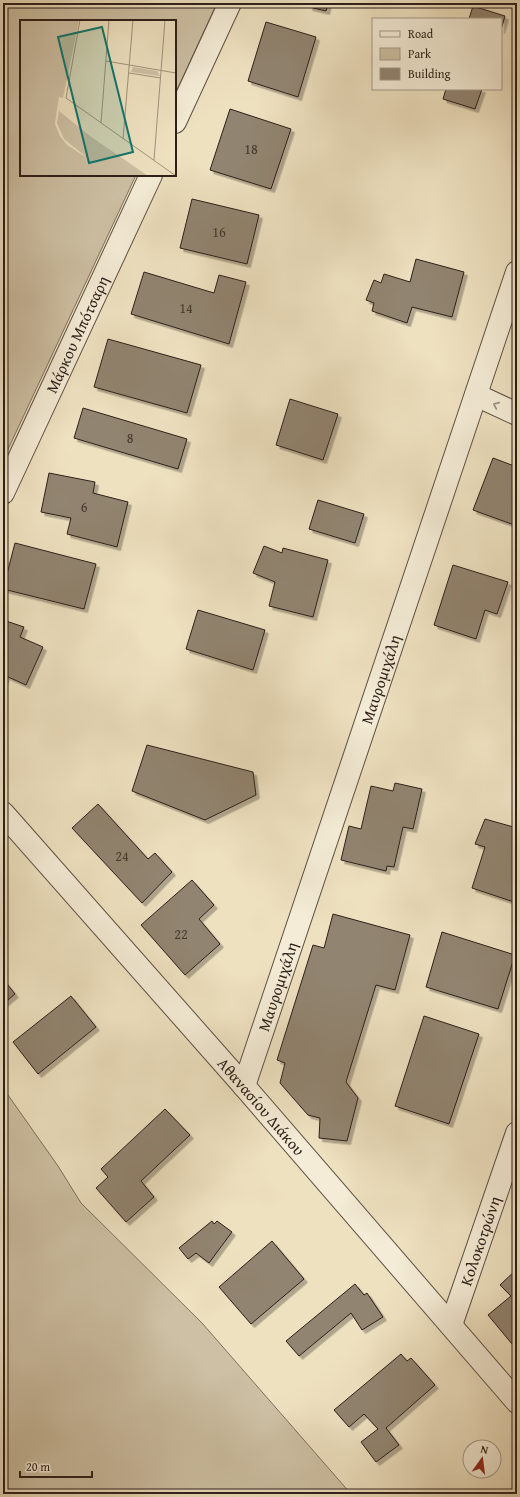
<svg xmlns="http://www.w3.org/2000/svg" width="520" height="1497" font-family="'Gentium Book Plus',serif">
<style>
.green{fill:#cdc0a4;stroke:#7d705e}
.building{fill:#918470;stroke:#2d1f19;filter:url(#shadow)}
.lines{fill:none;stroke-linecap:round;stroke-linejoin:round}
.minor-casing{stroke:#5d5043;stroke-width:24}
.minor{stroke:#f4ecd6;stroke-width:22}
.oneway{stroke:#9a9081}
.labels{text-anchor:middle;stroke-width:4;stroke-linejoin:round;paint-order:stroke}
.number-label{font-size:14px;fill:#46382f}
.street-label{font-size:16px;fill:#2d1f19;stroke:#f4ecd6}
.inset-road{fill:none;stroke:#a1937d;stroke-width:1}
.view{fill:#0f766e;fill-opacity:0.15;stroke:#0f766e;stroke-width:2}
.inset-edge{fill:none;stroke:#2d1f19;stroke-width:2}
</style>
<defs>
<filter id="shadow"><feDropShadow dx="3.5" dy="3.5" stdDeviation="0" flood-color="#0004"/></filter>
</defs>
<rect width="100%" height="100%" fill="#eee1c0"/>
<filter id="stains"><feTurbulence type="fractalNoise" baseFrequency=".005" numOctaves="4"/><feColorMatrix values="0 0 0 0 .2 0 0 0 0 .09 0 0 0 0 .02 0 0 0 .5 -.17"/></filter>
<radialGradient id="worn" r=".72"><stop offset=".6" stop-color="#630" stop-opacity="0"/><stop offset="1" stop-color="#630" stop-opacity=".3"/></radialGradient>
<g class="green">
<polygon points="3,3 217,3 175,94 175,21 21,21 21,175 136,175 3,460"/>
<polygon points="3,1088 58,1166 81,1203 202,1323 351,1494 3,1494"/>
</g>
<g class="building">
<polygon points="310,3 328,3 326,11 309,7"/>
<polygon points="473,6 505,16 501,30 501,19 469,19"/>
<polygon points="266,22 316,37 298,97 248,81"/>
<polygon points="446,89 482,89 475,109 443,99"/>
<polygon points="230,109 291,129 271,189 210,170"/>
<polygon points="192,199 259,215 247,264 180,248"/>
<polygon points="416,259 464,272 452,317 412,307 407,323 372,311 374,303 366,300 374,280 381,283 384,274 410,282"/>
<polygon points="144,272 214,293 219,275 246,282 229,344 131,314"/>
<polygon points="108,339 201,365 187,413 94,387"/>
<polygon points="290,399 338,414 323,460 276,445"/>
<polygon points="83,408 187,439 178,469 74,438"/>
<polygon points="493,458 517,467 517,526 473,510"/>
<polygon points="49,473 95,482 93,493 128,502 117,547 67,534 71,518 41,512"/>
<polygon points="318,500 364,514 355,543 309,529"/>
<polygon points="15,543 96,564 84,609 3,589"/>
<polygon points="264,546 282,553 283,548 328,560 313,617 269,606 275,582 253,573"/>
<polygon points="453,565 508,582 497,614 485,610 476,639 434,625"/>
<polygon points="198,610 265,630 253,670 186,649"/>
<polygon points="3,620 24,627 20,637 43,647 26,685 6,676 3,684"/>
<polygon points="147,745 253,772 256,795 205,820 132,791"/>
<polygon points="395,783 422,789 413,829 403,827 394,867 387,866 386,871 341,860 349,826 361,829 371,786 393,791"/>
<polygon points="98,804 148,859 155,853 172,872 142,903 72,828"/>
<polygon points="485,819 517,828 517,903 472,888 485,847 475,844"/>
<polygon points="192,880 214,905 199,919 220,944 185,975 141,925"/>
<polygon points="333,914 410,935 395,990 376,985 346,1082 358,1098 347,1141 319,1138 320,1118 308,1115 280,1083 285,1063 277,1060 313,945 324,948"/>
<polygon points="442,932 515,955 498,1009 426,987"/>
<polygon points="3,979 15,994 3,1004"/>
<polygon points="71,996 96,1027 38,1074 13,1042"/>
<polygon points="424,1016 479,1034 449,1124 395,1106"/>
<polygon points="165,1109 190,1135 141,1181 154,1197 126,1222 96,1188 108,1177 101,1169"/>
<polygon points="212,1221 214,1224 217,1221 232,1232 209,1263 196,1253 188,1259 179,1248"/>
<polygon points="272,1241 304,1279 251,1324 219,1287"/>
<polygon points="517,1269 517,1350 488,1315 511,1296 500,1285"/>
<polygon points="355,1284 364,1295 367,1293 383,1317 362,1330 351,1313 299,1356 286,1341"/>
<polygon points="401,1354 407,1361 411,1358 435,1385 386,1428 399,1445 376,1462 361,1442 378,1429 364,1414 349,1427 334,1410"/>
</g>
<g class="lines">
<defs>
<g id="minor">
<polyline points="175,122 230,3"/>
<polyline points="476,395 517,414"/>
<path id="s1" d="M3,493l148,-318"/>
<path id="s2" d="M3,813l241,273 273,316"/>
<path id="s3" d="M244,1086l273,-814"/>
<path id="s4" d="M451,1325l66,-192"/>
</g>
</defs>
<use href="#minor" class="minor-casing"/>
<use href="#minor" class="minor"/>
</g>
<defs><path id="oneway-chevron" d="M-2-3.5L2.5 0L-2 3.5" fill="none" stroke-width="1.6" stroke-linecap="round" stroke-linejoin="round"/></defs>
<use class="oneway" href="#oneway-chevron" transform="translate(496 405) rotate(-156)"/>
<g class="labels">
<g class="number-label">
<text x="251" y="154">18</text>
<text x="219" y="237">16</text>
<text x="186" y="313">14</text>
<text x="130" y="443">8</text>
<text x="84" y="512">6</text>
<text x="122" y="861">24</text>
<text x="181" y="939">22</text>
</g>
<g class="street-label">
<text dy="6" stroke="none"><textPath href="#s1" startOffset="175">Μάρκου Μπότσαρη</textPath></text>
<text dy="6" stroke="none"><textPath href="#s3" startOffset="429">Μαυρομιχάλη</textPath></text>
<text dy="6" stroke="none"><textPath href="#s3" startOffset="105">Μαυρομιχάλη</textPath></text>
<text dy="6" stroke="none"><textPath href="#s2" startOffset="391">Αθανασίου Διάκου</textPath></text>
<text dy="6" stroke="none"><textPath href="#s4" startOffset="89">Κολοκοτρώνη</textPath></text>
</g>
</g>
<g transform="translate(20 20)">
<rect width="156" height="156" fill="#eee1c0"/>
<path d="M0,0h59l-16,78 -4,-1 -2,12 -2,15 5,12 7,9 17,11 4,8 -4,-9 -20,-16 -7,-16 2,-12 31,25 58,40h-128zM113,47l24,4 3,5 -29,-4z" fill="#cdc0a4"/>
<path class="inset-road" d="M60,0l-14,78 110,78M86,41l70,12M109,53l32,5M81,103l8,-103M103,119l10,-119M134,140l11,-140"/>
<path class="view" d="M82,7l31,125 -44,11 -31,-126z"/>
<rect width="156" height="156" class="inset-edge"/>
</g>
<rect width="520" height="1497" fill="none" stroke="#eee1c0" stroke-width="16"/>
<rect x="4" y="4" width="512" height="1489" fill="none" stroke="#2d1f19" stroke-width="2"/>
<rect x="8" y="8" width="504" height="1481" fill="none" stroke="#2d1f19"/>
<rect x="372" y="18" width="130" height="72" fill="#f4ecd6" stroke="#a49a8a"/>
<rect x="380" y="31" width="20" height="6" fill="#f4ecd6" stroke="#a49a8a"/>
<text x="408" y="38" font-size="12" fill="#2d1f19">Road</text>
<rect x="380" y="48" width="20" height="12" fill="#cdc0a4" stroke="#a49a8a"/>
<text x="408" y="58" font-size="12" fill="#2d1f19">Park</text>
<rect x="380" y="68" width="20" height="12" fill="#918470" stroke="#a49a8a"/>
<text x="408" y="78" font-size="12" fill="#2d1f19">Building</text>
<g transform="translate(482 1459) rotate(14)"><circle r="19" fill="#f4ecd6" stroke="#a49a8a"/>
<path d="M0-3L7 15L0 10L-7 15Z" fill="#8f2418"/>
<text y="-6" font-size="11" font-weight="bold" text-anchor="middle" fill="#2d1f19">N</text>
</g>
<path d="M20 1471v6h72v-6" fill="none" stroke="#2d1f19" stroke-width="2"/>
<text x="26" y="1471" font-size="12" fill="#2d1f19" stroke="#f4ecd6" stroke-width="3" paint-order="stroke">20 m</text>
<rect width="100%" height="100%" filter="url(#stains)"/>
<rect width="100%" height="100%" fill="url(#worn)"/>
</svg>
